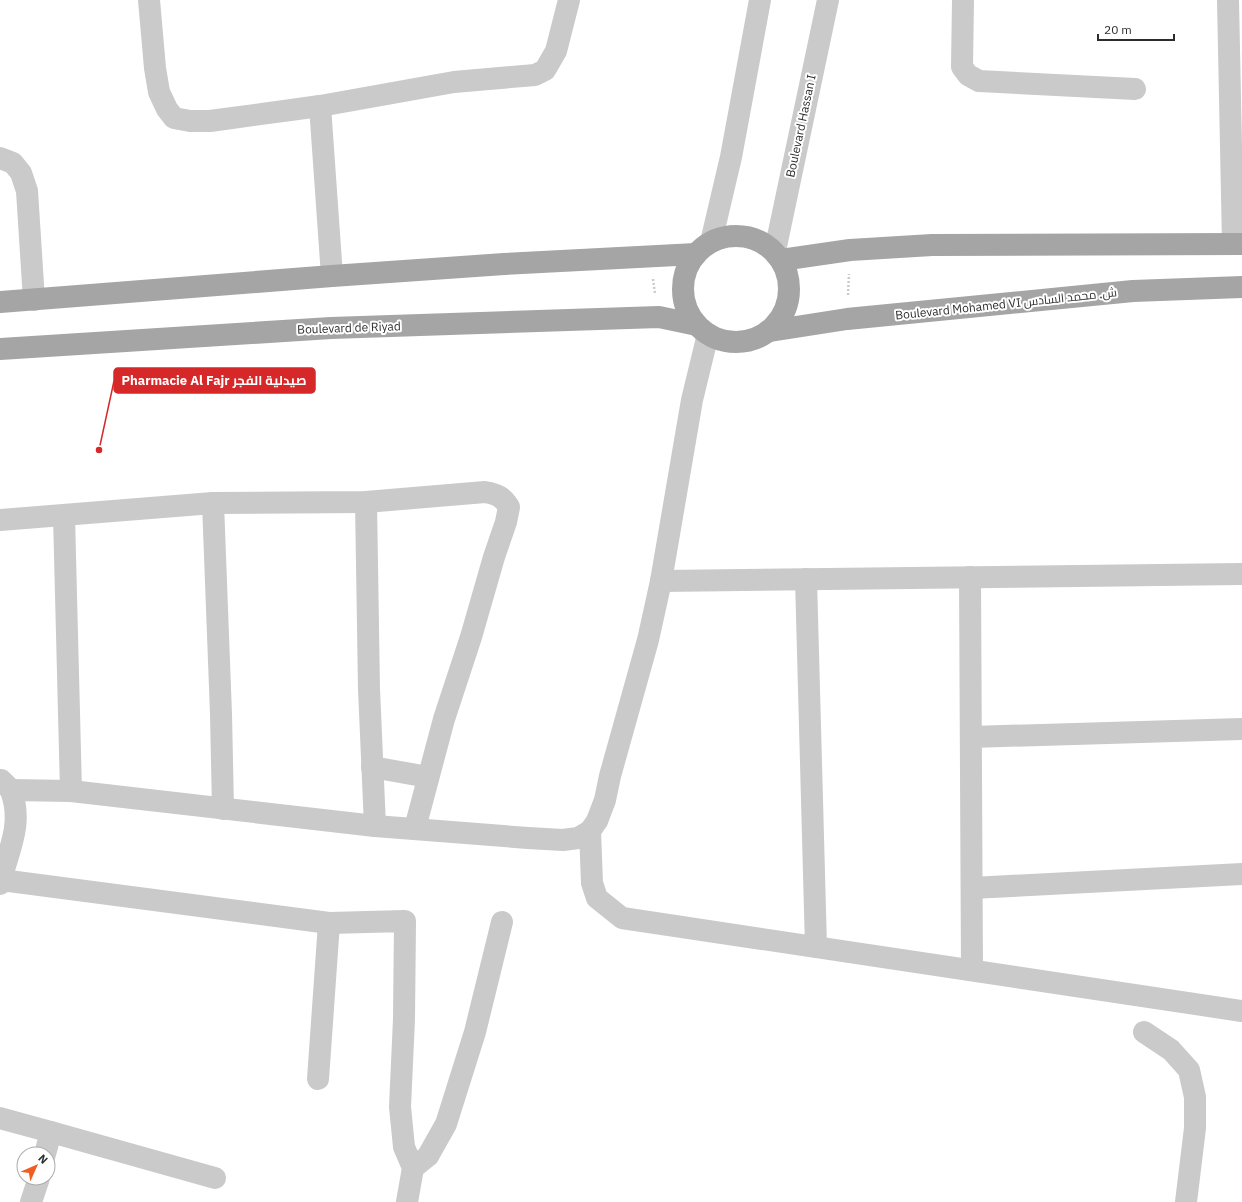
<svg xmlns="http://www.w3.org/2000/svg" width="1242" height="1202" font-family="'IBM Plex Sans',Cairo,sans-serif">
<style>
.lines{fill:none;stroke-linecap:round;stroke-linejoin:round}
.path{stroke:#cacaca;stroke-width:2.5;stroke-dasharray:2 2;stroke-linecap:butt}
.minor{stroke:#cacaca;stroke-width:22}
.major{stroke:#a5a5a5;stroke-width:22}
.labels{text-anchor:middle;stroke-width:4;stroke-linejoin:round;paint-order:stroke}
.street-label{font-size:12px;fill:#2d2d2d;stroke:#fff}
.leader{fill:none;stroke:#d62828;stroke-width:1.5}
.callout-dot{fill:#d62828;stroke:#fff;stroke-width:1.5}
.callout{fill:#d62828;stroke:#d62828;stroke-width:1.5}
.callout-label{font-size:13px;text-anchor:middle;font-weight:bold;fill:#fff}
</style>
<rect width="100%" height="100%" fill="#fff"/>
<g class="lines">
<g class="path">
<polyline points="653,279 655,294"/>
<polyline points="848,295 849,274"/>
</g>
<g class="minor">
<polyline points="149,0 155,68 159,92 167,109 174,118 190,121 210,121 320,106 454,82 535,75 545,70 556,51 569,0"/>
<polyline points="963,0 962,67 968,75 979,81 1135,89"/>
<polyline points="1228,0 1233,244"/>
<polyline points="320,106 332,276"/>
<polyline points="0,158 13,163 21,173 27,191 34,300"/>
<polyline points="711,242 731,157 760,0"/>
<polyline points="775,251 828,0"/>
<polyline points="366,502 369,689 375,826"/>
<polyline points="213,503 221,714 223,809"/>
<polyline points="64,516 71,791"/>
<path d="M0,520l213,-17 153,-1 119,-10c12,2 18,5 24,15l-3,15 -12,35 -23,80 -27,82 -29,109"/>
<polyline points="970,577 972,970"/>
<polyline points="806,579 816,947"/>
<polyline points="661,581 1242,574"/>
<polyline points="971,737 1242,729"/>
<polyline points="372,767 428,777"/>
<polyline points="11,790 71,791 375,826 528,838 563,840 578,838 590,831 597,821 605,800 610,776 648,640 661,581 692,400 708,334"/>
<polyline points="590,831 592,883 597,898 622,918 1242,1011"/>
<polyline points="1,880 329,923 405,921 404,1019 400,1107 404,1147 413,1168 407,1202"/>
<path d="M0,884c7,-31 24,-59 11,-93 -2,-4 -7,-8 -10,-11"/>
<polyline points="972,888 1242,874"/>
<polyline points="1144,1032 1171,1050 1189,1070 1195,1097 1195,1128 1186,1202"/>
<polyline points="318,1079 329,923"/>
<polyline points="0,1118 51,1132 45,1154"/>
<polyline points="51,1132 215,1178"/>
<polyline points="413,1168 428,1156 446,1124 475,1032 502,922"/>
<polyline points="31,1202 39,1178"/>
</g>
<g class="major">
<circle cx="736" cy="289" r="53"/>
<polyline points="781,260 850,250 932,245 1242,244"/>
<polyline points="0,302 332,276 504,264 696,254"/>
<polyline points="770,331 847,319 1133,291 1242,287"/>
<polyline points="0,349 331,328 659,317 697,325"/>
</g>
</g>
<g class="labels">
<g class="street-label">
<text transform="translate(801 126) rotate(-78)" y="4">Boulevard Hassan I</text>
<text transform="translate(1006 304) rotate(-6)" y="4">Boulevard Mohamed VI ش. محمد السادس</text>
<text transform="translate(349 328) rotate(-2)" y="4">Boulevard de Riyad</text>
</g>
</g>
<path class="leader" d="M99 450L114 381"/>
<circle class="callout-dot" cx="99" cy="450" r="4"/>
<rect class="callout" x="114" y="368" width="201" height="25" rx="4"/>
<g class="callout-label">
<text x="214" y="385">Pharmacie Al Fajr صيدلية الفجر</text>
</g>
<g transform="translate(36 1166) rotate(45)"><circle r="19" fill="#ffffff" stroke="#ababab"/>
<path d="M0-3L7 15L0 10L-7 15Z" fill="#f05e23"/>
<text y="-6" font-size="11" font-weight="bold" text-anchor="middle" fill="#2d2d2d">N</text>
</g>
<path d="M1098 34v6h76v-6" fill="none" stroke="#2d2d2d" stroke-width="2"/>
<text x="1104" y="34" font-size="12" fill="#2d2d2d" stroke="#ffffff" stroke-width="3" paint-order="stroke">20 m</text>
</svg>
